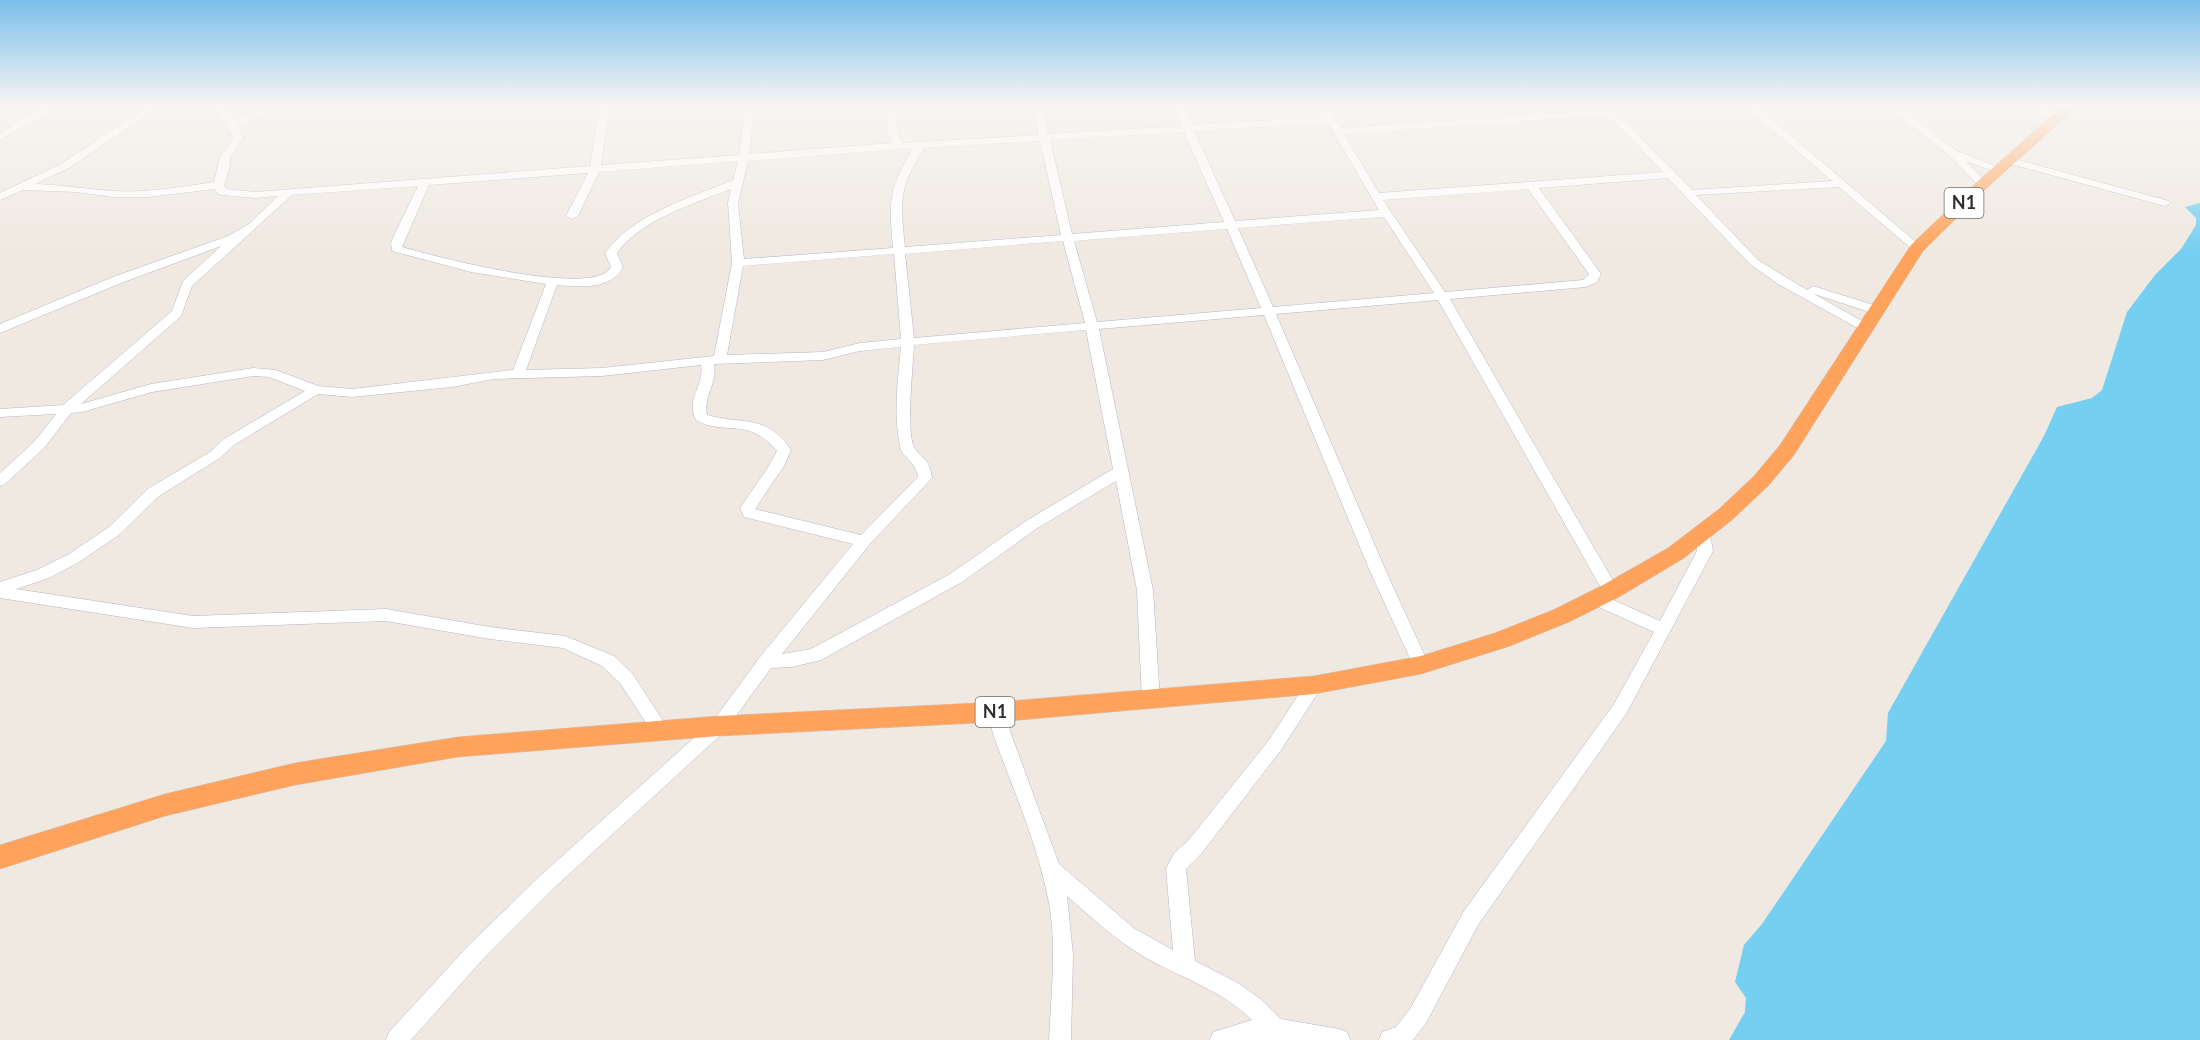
<svg xmlns="http://www.w3.org/2000/svg" width="2200" height="1040" font-family="Lato,sans-serif">
<style>
.water{fill:#75cff0}
.lines{fill:none;stroke-linecap:round;stroke-linejoin:round}
.minor-casing{stroke:#b4b7c1;stroke-width:1}
.highway-casing{stroke:#c9c9c9;stroke-width:1}
.minor{fill:#fff;fill-rule:evenodd}
.highway{fill:#ffa35c;fill-rule:evenodd}
.labels{text-anchor:middle;stroke-width:4.5;stroke-linejoin:round;paint-order:stroke}
.shield{fill:#fff;stroke:#6d6d6d;stroke-width:1.5}
.shield-label{font-size:18px;font-weight:bold;fill:#2e2e2e}
</style>
<rect width="100%" height="100%" fill="#efe9e1"/>
<polygon class="water" points="2200,203 2200,1040 1729,1040 1745,1012 1746,998 1735,982 1744,945 1762,924 1886,741 1888,713 2044,436 2057,407 2092,398 2102,390 2127,312 2155,275 2181,249 2196,225 2196,218 2185,207"/>
<g class="lines">
<defs>
<g id="minor">
<polygon points="0,106 15,106 0,112"/>
<polygon points="44,106 54,106 49,113 0,140 0,133"/>
<path d="M148,106h12l-91,62 -34,16c27,1 52,5 78,7 34,2 68,-4 101,-9l6,-25 13,-19 -6,-13 -16,-19h10l13,14 33,-14h14l-43,19 5,13 -13,19v9l-6,19 2,4 29,3 335,-26 10,-60h10l-9,59 138,-10 6,-49h10l-6,48 143,-11 -5,-12 -1,-14 10,-11h11l-11,12 1,13 5,12 137,-8 -7,-29h10l6,28 134,-8 -9,-20h10l9,19 133,-8 -7,-11h10l13,22 262,-18 -3,-4h10l82,84 140,-9 -87,-75h11l167,142 -6,3 -4,-1 -74,-63 -143,8 62,65 49,30 6,-4 67,21 2,3 -6,4 -62,-20 55,31 2,3 -2,3 -4,1 -87,-48 -28,-20 -82,-86 -129,10 62,86 -4,8 -11,5 -136,12 169,292 -2,4h-12l-167,-295 -162,14 109,255 44,96 -2,5 -6,2 -6,-2 -2,-5 -44,-96 -105,-254 -165,14 54,261 7,111 -3,5 -6,2 -6,-2 -3,-5 -5,-111 -21,-109 -80,48 -74,53 -141,78 -29,7 -21,1 -46,63 -170,156 -71,71 -73,82h-25l3,-8 81,-88 71,-69 172,-154 47,-64 93,-113 -109,-27 -4,-9 27,-39 10,-18c-31,-36 -52,-14 -81,-31 -11,-21 9,-35 5,-55l-99,11 -108,3 -42,8 -100,10 -34,-3 -84,51 -14,13 -61,38 -40,39 -40,27 -30,16 -33,11 177,27 193,-7 104,18 75,9 49,20 18,17 37,57 -3,5 -6,2 -6,-2 -34,-52 -18,-17 -39,-18 -73,-9 -104,-18 -193,7 -193,-30v-16l37,-12 32,-16 40,-27 40,-39 61,-36 14,-13 81,-48 -36,-14 -16,-1 -101,16 -70,20 -11,1 -27,35 -39,36 -5,2v-13l34,-31 22,-28 -56,3v-8l63,-4 109,-94 11,-30 38,-35 -100,37 -121,50v-9l113,-47 115,-41 21,-12 29,-28 -23,2 -33,-3 -4,-1 -3,-5 -67,8h-35l-37,-5 -53,-2 -23,10v-7l61,-29zM1608,115l55,57 -284,21 -35,-59zM1328,123l51,87 -144,11 -41,-90zM1184,132l40,90 -152,12 -22,-94zM1040,141l21,94 -156,12c-5,-47 -6,-59 19,-99zM913,148c-25,41 -24,53 -20,100l-149,11 -6,-56 10,-42zM738,161l-5,19c-43,18 -100,34 -128,73l6,14c-16,32 -178,-11 -209,-20l27,-62 159,-12 -22,43 6,3 6,-3 21,-44zM418,186l-27,56 1,9 79,21 75,12 -33,86 -161,19 -34,-3 -42,-16 -23,-2 -102,16 -70,20 100,-88 11,-30 100,-91zM731,189l-3,14 4,60 -18,93 -112,12 -76,2 31,-85c22,2 55,5 66,-18l-6,-14c25,-34 76,-49 114,-64zM1528,189l61,85 -6,6 -138,12 -62,-92zM1384,217l50,76 -161,14 -35,-79zM1227,229l34,79 -164,14 -23,-81zM1063,241l22,82 -171,15 -9,-84zM894,254l7,85 -41,4 -37,9 -96,3 16,-89zM1086,330l27,139 -87,52 -76,53 -139,75 -29,5 87,-109 63,-67c-3,-22 -9,-16 -18,-31 -8,-16 -1,-81 0,-102zM901,347c-3,32 -8,66 -1,99 2,12 15,13 18,31l-57,58 -106,-26 29,-43 7,-16c-25,-37 -49,-25 -84,-35 -4,-19 11,-32 7,-51l109,-4 37,-9z"/>
<polygon points="1886,106 1897,106 1957,151 2005,170 2000,173 1967,162 1988,184 1983,187 1979,186 1949,155"/>
<polygon points="2031,106 2043,106 2061,119 2053,121"/>
<polygon points="2011,158 2169,201 2170,203 2165,206 2007,163 2006,161"/>
<polygon points="1704,528 1709,529 1713,551 1626,714 1478,925 1426,1023 1413,1040 1379,1040 1382,1032 1396,1027 1410,1009 1464,911 1614,704 1654,632 1590,603 1588,599 1590,595 1602,595 1660,621 1697,551 1696,533 1699,529"/>
<path d="M1314,678l6,2 3,5 -42,65 -80,104 -15,15 9,92 43,22 24,17 19,19 58,10 8,3 3,8h-140l3,-8 39,-12c-29,-29 -70,-42 -106,-62 -29,-17 -54,-40 -79,-62l6,59 -2,85h-22c2,-45 8,-92 0,-137 -11,-58 -36,-114 -56,-169l-5,-22 3,-5 6,-2 6,2 8,27 48,130 76,65 38,21 -7,-81 8,-16 13,-11 82,-102 39,-60z"/>
</g>
<polygon id="highway" points="2063,106 2078,106 1988,187 1923,251 1794,455 1768,486 1733,519 1684,558 1619,597 1569,622 1510,646 1421,674 1314,694 997,722 719,736 458,757 295,785 165,816 0,869 0,845 165,794 295,763 458,737 719,716 997,702 1314,676 1421,656 1495,633 1553,610 1603,585 1668,548 1719,509 1754,476 1780,445 1911,245 1978,181"/>
</defs>
<use href="#minor" class="minor-casing"/>
<use href="#highway" class="highway-casing"/>
<use href="#minor" class="minor"/>
<use href="#highway" class="highway"/>
</g>
<linearGradient id="sky" x2="0" y2="1"><stop stop-color="#7abfeb"/><stop offset="0.42" stop-color="#f8f5f2"/><stop offset="1" stop-color="#f8f5f2" stop-opacity="0"/></linearGradient>
<rect width="2200" height="252" fill="url(#sky)"/>
<g class="labels">
<g class="shield">
<rect x="1944.5" y="188" width="39" height="30" rx="4.5"/>
<rect x="975.5" y="697" width="39" height="30" rx="4.5"/>
</g>
<g class="shield-label">
<text x="1964" y="209">N1</text>
<text x="995" y="718">N1</text>
</g>
</g>
</svg>
